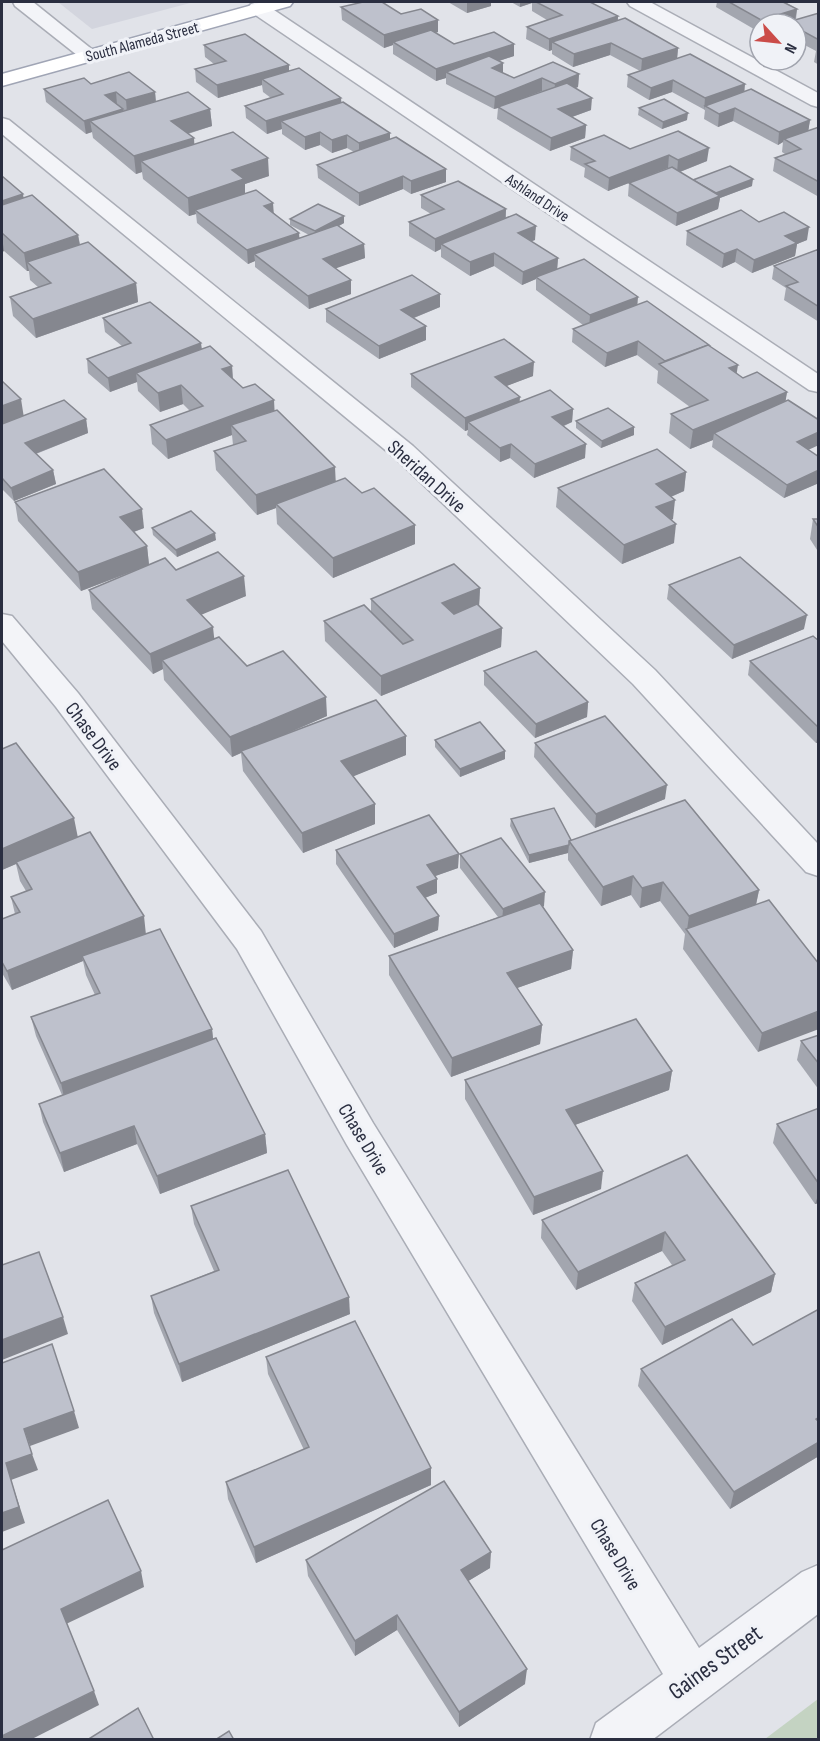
<svg xmlns="http://www.w3.org/2000/svg" width="820" height="1741" font-family="'Sofia Sans Condensed',sans-serif">
<style>
.built{fill:#d3d5de}
.green{fill:#c4d3c2}
.lines{fill:none;stroke-linecap:round;stroke-linejoin:round}
.minor-casing{stroke:#aaadb6;stroke-width:3}
.major-casing{stroke:#a0a5b5;stroke-width:3}
.minor{fill:#f3f4f8;fill-rule:evenodd}
.major{fill:#fff;fill-rule:evenodd}
.wall{fill:#a3a6af;fill-rule:evenodd}
.shaded-wall{fill:#85878f}
.building{fill:#bec1cc;stroke:#85878f;stroke-width:1.5}
.labels{text-anchor:middle;stroke-width:6;stroke-linejoin:round;paint-order:stroke}
.far-street-label{font-size:16px;fill:#2a2e40;stroke:#f0f2f7}
.street-label{font-size:20px;fill:#2a2e40;stroke:#f0f2f7}
.near-street-label{font-size:24px;fill:#2a2e40;stroke:#f0f2f7}
</style>
<rect width="100%" height="100%" fill="#e1e3e9"/>
<polygon class="built" points="58,2 194,2 92,29"/>
<polygon class="green" points="818,1699 818,1739 765,1739"/>
<g class="lines">
<defs>
<g id="minor">
<polygon points="13,2 33,2 99,55 96,59 82,59 15,6"/>
<polygon points="258,2 265,4 818,374 818,392 809,390 251,12 248,8 251,4"/>
<polygon points="627,2 650,2 818,93 818,107 811,105 630,6"/>
<polygon points="2,118 9,120 413,446 655,670 818,844 818,876 806,872 633,684 395,458 2,134"/>
<polygon points="2,614 12,616 78,693 261,931 373,1123 699,1648 802,1572 818,1565 818,1614 652,1740 590,1740 596,1723 663,1674 347,1145 237,949 56,707 2,641"/>
</g>
<polygon id="major" points="263,2 293,2 290,6 2,86 2,74"/>
</defs>
<use href="#minor" class="minor-casing"/>
<use href="#major" class="major-casing"/>
<use href="#minor" class="minor"/>
<use href="#major" class="major"/>
</g>
<g class="wall">
<polygon points="448,2 491,2 491,6 467,13"/>
<polygon points="511,2 590,2 618,16 618,20 678,48 677,58 744,92 810,120 808,131 819,127 819,197 773,171 775,158 785,154 782,152 783,142 778,145 733,121 718,127 704,119 705,110 672,92 649,100 627,87 628,75 640,71 610,55 573,67 552,54 552,50 549,51 526,39 527,27 547,20 532,11 532,3 520,7"/>
<polygon points="717,2 793,2 787,3 797,9 796,20 819,13 819,65 814,62 816,51 799,42 796,44 796,24 760,24 760,32 759,32 716,7"/>
<path d="M341,7l60,7 37,18 -3,1 19,11h60v12l-15,5 4,12 11,5 65,-4 -1,13 -3,1 16,22 -19,7 14,8 -1,13 -35,13 -53,-32 1,-11 -4,1 -48,-25v-6l-10,3 -43,-27v-9l-9,3 -42,-28zM542,91h1l-22,8z"/>
<polygon points="204,45 289,65 289,71 341,98 341,102 390,133 390,139 446,182 411,194 403,189 359,206 318,178 317,165 354,152 347,148 332,153 320,145 305,150 282,134 282,129 267,134 246,118 245,106 271,98 263,92 262,85 218,98 196,82 195,69 214,64 205,57"/>
<polygon points="91,84 155,92 156,102 210,109 212,126 188,134 194,144 269,176 245,184 245,194 274,213 300,238 309,235 290,225 290,219 344,223 339,226 364,244 365,258 335,268 351,280 351,294 309,309 255,267 255,261 248,264 197,223 196,214 189,216 143,179 142,172 136,174 93,138 92,132 86,134 46,102 44,89"/>
<polygon points="639,108 687,120 662,129 638,115"/>
<polygon points="571,147 630,149 707,161 680,172 693,180 752,186 720,198 718,209 676,226 628,196 629,183 669,169 668,168 608,191 584,177 585,168 570,160"/>
<polygon points="2,176 24,198 78,235 80,244 136,283 138,302 36,338 13,316 10,297 38,287 30,280 29,271 27,271 4,251 2,252"/>
<polygon points="421,195 506,209 506,218 535,240 531,241 558,258 557,269 637,305 743,378 787,392 785,402 808,450 819,457 819,483 784,498 712,447 713,440 690,449 669,433 671,414 690,407 657,383 658,371 637,355 605,367 572,342 573,329 583,325 536,290 536,279 522,285 494,266 470,276 441,257 441,249 435,252 409,236 409,222 431,214 421,208"/>
<polygon points="759,222 807,240 797,244 795,256 752,273 735,262 722,268 686,245 687,231"/>
<polygon points="819,249 819,322 784,300 786,288 772,279 774,266"/>
<polygon points="440,307 414,318 426,340 379,359 326,322 326,309"/>
<polygon points="103,318 202,349 232,366 233,379 243,388 274,411 336,481 362,493 415,525 415,544 333,578 277,524 276,508 257,515 216,470 214,451 233,445 232,435 168,459 152,444 150,425 190,411 183,404 160,412 138,391 137,382 110,392 88,373 87,359 122,346 105,332"/>
<polygon points="411,374 533,376 506,386 519,402 573,409 572,422 564,426 585,458 534,478 510,458 500,462 467,435 468,430 465,431 411,387"/>
<polygon points="2,381 24,416 86,419 88,433 36,454 53,470 56,484 14,501 2,489"/>
<polygon points="576,421 634,435 601,448 576,428"/>
<polygon points="686,472 684,491 671,497 673,519 671,520 674,543 622,564 556,507 558,488"/>
<polygon points="15,502 144,528 134,532 147,546 149,565 176,570 246,596 201,614 215,639 247,666 327,716 277,738 406,755 353,776 375,804 375,824 303,853 243,771 241,753 232,757 164,680 163,669 153,674 92,609 89,590 144,567 81,591 18,521"/>
<polygon points="813,519 819,519 819,553 810,539"/>
<polygon points="152,528 216,540 177,557 153,535"/>
<polygon points="669,585 804,629 732,659 667,599"/>
<polygon points="480,588 479,606 502,628 501,647 381,696 325,641 324,621 371,612 371,599"/>
<polygon points="819,641 819,742 816,743 748,675 750,661"/>
<polygon points="484,671 588,702 587,717 535,738 484,685"/>
<polygon points="435,740 505,751 505,759 460,777 435,747"/>
<polygon points="535,743 665,799 595,828 534,757"/>
<polygon points="2,749 78,837 212,1029 213,1039 265,1134 267,1153 160,1194 137,1144 64,1172 43,1122 39,1104 62,1095 36,1036 31,1017 95,995 86,975 83,961 12,990 2,973 2,919 15,914 11,897 26,891 20,881 16,864 2,870"/>
<polygon points="511,819 571,840 759,890 756,905 819,964 758,1052 683,949 685,934 660,901 640,908 631,895 601,906 568,860 568,853 529,863 510,826"/>
<polygon points="336,850 458,868 435,876 437,893 425,898 439,916 438,930 394,948 336,864"/>
<polygon points="460,854 544,906 543,907 573,950 571,969 517,988 542,1025 540,1044 451,1077 389,975 389,956 498,917 460,868"/>
<polygon points="819,1035 819,1090 797,1060 801,1041"/>
<polygon points="672,1071 669,1090 575,1125 601,1189 533,1215 465,1099 465,1080"/>
<polygon points="819,1108 819,1203 815,1204 773,1143 777,1124"/>
<polygon points="687,1155 775,1274 771,1292 662,1345 632,1301 635,1283 672,1265 662,1251 576,1290 541,1238 542,1220"/>
<polygon points="191,1206 350,1314 182,1382 154,1313 151,1296 214,1271 194,1224"/>
<polygon points="819,1309 819,1456 730,1509 638,1386 641,1369 753,1345"/>
<polygon points="266,1357 431,1468 431,1485 256,1563 228,1499 226,1482 304,1450 268,1374"/>
<polygon points="306,1560 490,1568 468,1581 525,1684 459,1727 397,1630 355,1656 308,1576"/>
</g>
<g class="shaded-wall">
<polygon points="467,2 491,2 491,6 467,13"/>
<polygon points="520,2 532,2 532,3 520,7"/>
<polygon points="797,9 795,21 786,24 760,24 761,20"/>
<polygon points="618,16 617,28 552,42 552,50 549,51 549,39"/>
<polygon points="438,20 438,32 396,44 393,42 393,45 384,48 384,35"/>
<polygon points="801,30 799,42 796,44 796,32"/>
<polygon points="611,43 610,55 573,67 574,54"/>
<polygon points="514,44 514,56 453,76 446,72 446,78 436,81 436,69"/>
<polygon points="678,48 677,60 641,72 642,59"/>
<polygon points="503,63 503,76 492,68"/>
<polygon points="289,65 289,78 262,79 262,85 218,98 217,85"/>
<polygon points="579,74 578,87 554,97 555,84"/>
<polygon points="542,78 542,91 499,107 498,107 498,108 494,109 495,97"/>
<polygon points="673,80 672,92 649,100 651,88"/>
<polygon points="745,84 744,97 705,106 704,111 705,98"/>
<polygon points="116,92 117,105 105,95"/>
<polygon points="155,92 156,105 127,113 126,100"/>
<polygon points="341,98 342,111 281,121 282,129 267,134 266,121"/>
<polygon points="592,98 591,110 558,122 558,109"/>
<polygon points="735,108 733,121 718,127 719,114"/>
<polygon points="123,109 125,122 90,121 92,132 86,134 84,121"/>
<polygon points="210,109 212,126 173,138 171,121"/>
<polygon points="688,113 687,120 662,129 663,122"/>
<polygon points="810,120 808,133 784,139 783,142 778,145 779,132"/>
<polygon points="586,125 585,138 550,151 551,138"/>
<polygon points="320,132 320,145 305,150 305,137"/>
<polygon points="390,133 390,146 359,156 359,143"/>
<polygon points="347,135 347,148 332,153 332,140"/>
<polygon points="194,138 195,156 141,161 142,172 136,174 134,156"/>
<polygon points="709,148 707,161 677,173 678,160"/>
<polygon points="669,155 668,168 608,191 609,178"/>
<polygon points="268,158 269,176 245,184 245,197 195,210 196,214 189,216 188,198 232,170"/>
<polygon points="446,169 446,182 411,194 411,181"/>
<polygon points="403,176 403,189 359,206 359,193"/>
<polygon points="753,179 752,186 720,198 718,209 676,226 677,213 716,193"/>
<polygon points="23,194 25,207 2,215 2,201"/>
<polygon points="273,203 274,216 264,206"/>
<polygon points="506,209 505,222 441,244 441,249 435,252 435,239"/>
<polygon points="344,216 344,223 316,238 315,231"/>
<polygon points="536,226 535,240 518,246 518,233"/>
<polygon points="809,227 807,240 797,244 795,256 752,273 754,260 785,236"/>
<polygon points="299,233 300,246 254,254 255,261 248,264 247,250"/>
<polygon points="78,235 81,253 27,262 29,271 27,271 24,253"/>
<polygon points="2,237 4,251 2,252"/>
<polygon points="364,244 365,258 323,273 323,259"/>
<polygon points="737,249 735,262 722,268 724,254"/>
<polygon points="494,253 494,266 470,276 470,262"/>
<polygon points="558,258 557,271 536,277 536,279 522,285 523,272"/>
<polygon points="351,280 351,294 309,309 308,296"/>
<polygon points="136,283 138,302 36,338 33,319"/>
<polygon points="440,294 440,307 401,323 401,310"/>
<polygon points="638,297 637,310 589,329 590,315"/>
<polygon points="426,326 426,340 379,359 379,346"/>
<polygon points="638,341 637,355 605,367 607,353"/>
<polygon points="201,343 203,357 136,373 137,382 110,392 108,378"/>
<polygon points="534,362 533,376 494,391 495,377"/>
<polygon points="738,365 735,384 729,368"/>
<polygon points="232,366 233,384 222,369"/>
<polygon points="181,385 183,404 160,412 158,393"/>
<polygon points="787,392 784,411 714,433 713,440 690,449 693,430"/>
<polygon points="520,397 519,410 468,422 468,430 465,431 465,418"/>
<polygon points="21,399 24,418 2,426 2,406"/>
<polygon points="274,400 275,419 231,425 232,435 168,459 166,440"/>
<polygon points="573,409 572,422 551,431 552,417"/>
<polygon points="86,419 88,433 27,457 25,443"/>
<polygon points="634,427 634,435 601,448 602,441"/>
<polygon points="819,432 819,445 795,456 797,442"/>
<polygon points="511,444 510,458 500,462 500,448"/>
<polygon points="586,444 585,458 534,478 535,464"/>
<polygon points="335,467 336,487 276,504 276,508 257,515 256,495"/>
<polygon points="53,470 56,484 14,501 11,488"/>
<polygon points="819,470 819,483 784,498 787,485"/>
<polygon points="686,472 684,491 654,504 656,484"/>
<polygon points="675,500 673,519 654,527 656,507"/>
<polygon points="142,509 144,528 122,536 120,517"/>
<polygon points="676,524 674,543 622,564 624,545"/>
<polygon points="415,525 415,544 333,578 333,558"/>
<polygon points="215,533 216,540 177,557 176,550"/>
<polygon points="147,546 149,565 81,591 78,572"/>
<polygon points="244,576 246,596 189,620 187,600"/>
<polygon points="480,588 479,607 441,622 442,603"/>
<polygon points="807,615 804,629 732,659 734,645"/>
<polygon points="213,627 215,646 162,660 163,669 153,674 150,654"/>
<polygon points="502,628 501,647 381,696 381,676"/>
<polygon points="326,697 327,716 242,753 241,751 241,753 232,757 230,737"/>
<polygon points="588,702 587,717 535,738 536,724"/>
<polygon points="819,731 819,742 816,743"/>
<polygon points="406,736 406,755 342,781 341,761"/>
<polygon points="505,751 505,759 460,777 460,769"/>
<polygon points="667,785 665,799 595,828 596,814"/>
<polygon points="375,804 375,824 303,853 302,833"/>
<polygon points="74,818 78,838 16,862 16,864 2,870 2,849"/>
<polygon points="569,845 568,853 529,863 529,855"/>
<polygon points="459,854 458,868 427,879 427,865"/>
<polygon points="633,876 631,895 601,906 603,887"/>
<polygon points="437,879 437,893 417,901 417,887"/>
<polygon points="663,882 660,901 640,908 642,888"/>
<polygon points="759,890 755,909 687,930 689,916"/>
<polygon points="545,892 544,906 502,923 503,909"/>
<polygon points="144,916 146,935 82,956 83,961 12,990 7,971"/>
<polygon points="439,916 438,930 394,948 394,934"/>
<polygon points="573,950 571,969 506,992 507,973"/>
<polygon points="819,1011 819,1029 758,1052 762,1033"/>
<polygon points="542,1025 540,1044 451,1077 452,1058"/>
<polygon points="212,1029 214,1048 65,1102 61,1083"/>
<polygon points="672,1071 669,1090 564,1129 566,1110"/>
<polygon points="134,1126 137,1144 64,1172 60,1153"/>
<polygon points="265,1134 267,1153 160,1194 157,1176"/>
<polygon points="603,1171 601,1189 533,1215 534,1197"/>
<polygon points="819,1193 819,1203 815,1204"/>
<polygon points="665,1232 662,1251 576,1290 578,1272"/>
<polygon points="775,1274 771,1292 662,1345 665,1327"/>
<polygon points="349,1297 350,1314 182,1382 179,1364"/>
<polygon points="63,1317 68,1334 2,1360 2,1340"/>
<polygon points="74,1411 79,1428 30,1446 24,1429"/>
<polygon points="819,1442 819,1456 730,1509 734,1492"/>
<polygon points="32,1454 38,1470 11,1480 25,1523 2,1532 2,1513 6,1463"/>
<polygon points="431,1468 431,1485 256,1563 254,1547"/>
<polygon points="491,1552 490,1568 460,1586 461,1570"/>
<polygon points="141,1571 144,1587 66,1624 61,1609"/>
<polygon points="397,1615 397,1630 355,1656 355,1641"/>
<polygon points="527,1669 525,1684 459,1727 459,1712"/>
<polygon points="94,1691 99,1705 30,1740 2,1740 2,1736"/>
</g>
<g class="building">
<polygon points="363,2 382,2 401,14 421,9 438,20 384,35 341,7"/>
<polygon points="536,2 590,2 618,16 549,39 527,27 562,15"/>
<polygon points="729,2 783,2 797,9 761,20"/>
<polygon points="819,13 819,40 801,30 796,32 796,24 781,24"/>
<polygon points="625,18 678,48 642,59 611,43 574,54 552,42"/>
<polygon points="431,30 454,44 494,32 514,44 436,69 393,42"/>
<polygon points="245,34 289,65 217,85 195,69 226,61 204,45"/>
<polygon points="690,54 745,84 705,98 673,80 651,88 628,75"/>
<polygon points="489,56 503,63 492,68 514,78 553,62 579,74 555,84 542,78 495,97 446,72"/>
<polygon points="299,68 341,98 266,121 245,106 283,94 262,79"/>
<polygon points="129,72 155,92 126,100 116,92 105,95 123,109 84,121 44,89 84,78 91,84"/>
<polygon points="567,83 592,98 558,109 586,125 551,138 498,107"/>
<polygon points="751,89 810,120 779,132 735,108 719,114 705,106"/>
<polygon points="188,92 210,109 171,121 194,138 134,156 90,121"/>
<polygon points="664,99 688,113 663,122 639,108"/>
<polygon points="343,102 390,133 359,143 347,135 332,140 320,132 305,137 281,121"/>
<polygon points="819,127 819,182 775,158 801,149 784,139"/>
<polygon points="678,131 709,148 678,160 669,155 609,178 585,164 595,161 571,147 604,135 630,149"/>
<polygon points="233,132 268,158 232,170 244,179 188,198 141,161"/>
<polygon points="396,137 446,169 411,181 403,176 359,193 317,165"/>
<polygon points="730,166 753,179 716,193 693,180"/>
<polygon points="672,167 720,196 677,213 629,183"/>
<polygon points="2,176 23,194 2,201"/>
<polygon points="458,181 506,209 435,239 409,222 444,209 421,195"/>
<polygon points="256,190 273,203 264,206 299,233 247,250 195,210"/>
<polygon points="32,195 78,235 24,253 2,233 2,205"/>
<polygon points="318,204 344,216 315,231 290,219"/>
<polygon points="741,210 759,222 784,212 809,227 785,236 797,243 754,260 737,249 724,254 687,231"/>
<polygon points="516,214 536,226 518,233 558,258 523,272 494,253 470,262 441,244"/>
<polygon points="337,225 364,244 323,259 351,280 308,296 254,254"/>
<polygon points="88,242 136,283 33,319 10,297 51,283 27,262"/>
<polygon points="819,249 819,307 786,286 798,282 774,266"/>
<polygon points="584,259 638,297 590,315 536,277"/>
<polygon points="412,275 440,294 401,310 426,326 379,346 326,309"/>
<polygon points="647,301 709,345 708,345 665,361 638,341 607,353 573,329"/>
<polygon points="150,302 201,343 108,378 87,359 131,343 103,318"/>
<polygon points="504,339 534,362 495,377 520,397 465,418 411,374"/>
<polygon points="708,345 738,365 729,368 743,378 757,372 787,392 693,430 671,414 708,400 659,364"/>
<polygon points="210,346 232,366 222,369 243,388 255,384 274,400 166,440 150,425 203,406 181,385 158,393 136,373"/>
<polygon points="2,381 21,399 2,406"/>
<polygon points="550,390 573,409 552,417 586,444 535,464 511,444 500,448 468,422"/>
<polygon points="64,400 86,419 25,443 53,470 11,488 2,478 2,424"/>
<polygon points="788,400 819,420 819,432 797,442 819,457 819,470 787,485 714,433"/>
<polygon points="608,408 634,427 602,441 576,421"/>
<polygon points="277,410 335,467 256,495 214,451 246,441 231,425"/>
<polygon points="657,449 686,472 656,484 675,500 656,507 676,524 624,545 558,488"/>
<polygon points="104,469 142,509 120,517 147,546 78,572 15,502"/>
<polygon points="345,478 362,493 374,488 415,525 333,558 276,504"/>
<polygon points="191,511 215,533 176,550 152,528"/>
<polygon points="813,519 819,519 819,528"/>
<polygon points="218,552 244,576 187,600 213,627 150,654 89,590 165,558 176,570"/>
<polygon points="740,557 807,615 734,645 669,585"/>
<polygon points="454,564 480,588 442,603 454,614 477,604 502,628 381,676 324,621 364,605 403,644 413,640 371,599"/>
<polygon points="813,636 819,641 819,728 750,661"/>
<polygon points="219,637 247,666 283,651 326,697 230,737 162,660"/>
<polygon points="536,651 588,702 536,724 484,671"/>
<polygon points="376,700 406,736 341,761 375,804 302,833 241,751"/>
<polygon points="605,716 667,785 596,814 535,743"/>
<polygon points="480,722 505,751 460,769 435,740"/>
<polygon points="16,743 74,818 2,849 2,749"/>
<polygon points="685,800 759,890 689,916 663,882 642,888 633,876 603,887 569,841"/>
<polygon points="554,808 571,840 569,841 569,845 529,855 511,819"/>
<polygon points="429,815 459,854 427,865 437,879 417,887 439,916 394,934 336,850"/>
<polygon points="90,832 144,916 7,971 2,962 2,919 20,912 11,897 32,889 16,862"/>
<polygon points="501,838 545,892 503,909 460,854"/>
<polygon points="769,900 819,964 819,1011 762,1033 686,929"/>
<polygon points="540,903 573,950 507,973 542,1025 452,1058 389,956"/>
<polygon points="160,929 212,1029 61,1083 31,1017 100,993 82,956"/>
<polygon points="636,1019 672,1071 566,1110 603,1171 534,1197 465,1080"/>
<polygon points="819,1035 819,1064 801,1041"/>
<polygon points="216,1038 265,1134 157,1176 134,1126 60,1153 39,1104"/>
<polygon points="819,1108 819,1184 777,1124"/>
<polygon points="687,1155 775,1274 665,1327 635,1283 685,1260 665,1232 578,1272 542,1220"/>
<polygon points="288,1170 349,1297 179,1364 151,1296 219,1270 191,1206"/>
<polygon points="39,1252 63,1317 2,1340 2,1265"/>
<polygon points="819,1309 819,1417 816,1419 819,1422 819,1442 734,1492 641,1369 732,1319 753,1345"/>
<polygon points="355,1321 431,1468 254,1547 226,1482 309,1447 266,1357"/>
<polygon points="52,1344 74,1411 24,1429 32,1454 6,1463 19,1507 2,1513 2,1363"/>
<polygon points="444,1481 491,1552 461,1570 527,1669 459,1712 397,1615 355,1641 306,1560"/>
<polygon points="108,1500 141,1571 61,1609 94,1691 2,1736 2,1550"/>
<polygon points="138,1708 154,1740 87,1740"/>
<polygon points="229,1731 234,1740 215,1740"/>
</g>
<g class="labels">
<g class="far-street-label">
<text transform="translate(142 41) rotate(-15)" y="6">South Alameda Street</text>
<text transform="translate(538 197) rotate(34)" y="6">Ashland Drive</text>
</g>
<g class="street-label">
<text transform="translate(427 476) rotate(42)" y="7">Sheridan Drive</text>
<text transform="translate(94 736) rotate(53)" y="7">Chase Drive</text>
<text transform="translate(364 1139) rotate(59)" y="7">Chase Drive</text>
<text transform="translate(616 1554) rotate(59)" y="7">Chase Drive</text>
</g>
<g class="near-street-label">
<text transform="translate(715 1662) rotate(-36)" y="8">Gaines Street</text>
</g>
</g>
<rect width="820" height="1741" fill="none" stroke="#2a2e40" stroke-width="6"/>
<g transform="translate(778 42) rotate(117)"><circle r="28" fill="#f0f2f7" stroke="#a1a4ae" stroke-width="1.5"/>
<path d="M0-4.5L10 22L0 15L-10 22Z" fill="#cb4c49"/>
<text y="-9" font-size="16" font-weight="bold" text-anchor="middle" fill="#2a2e40">N</text>
</g>
</svg>
